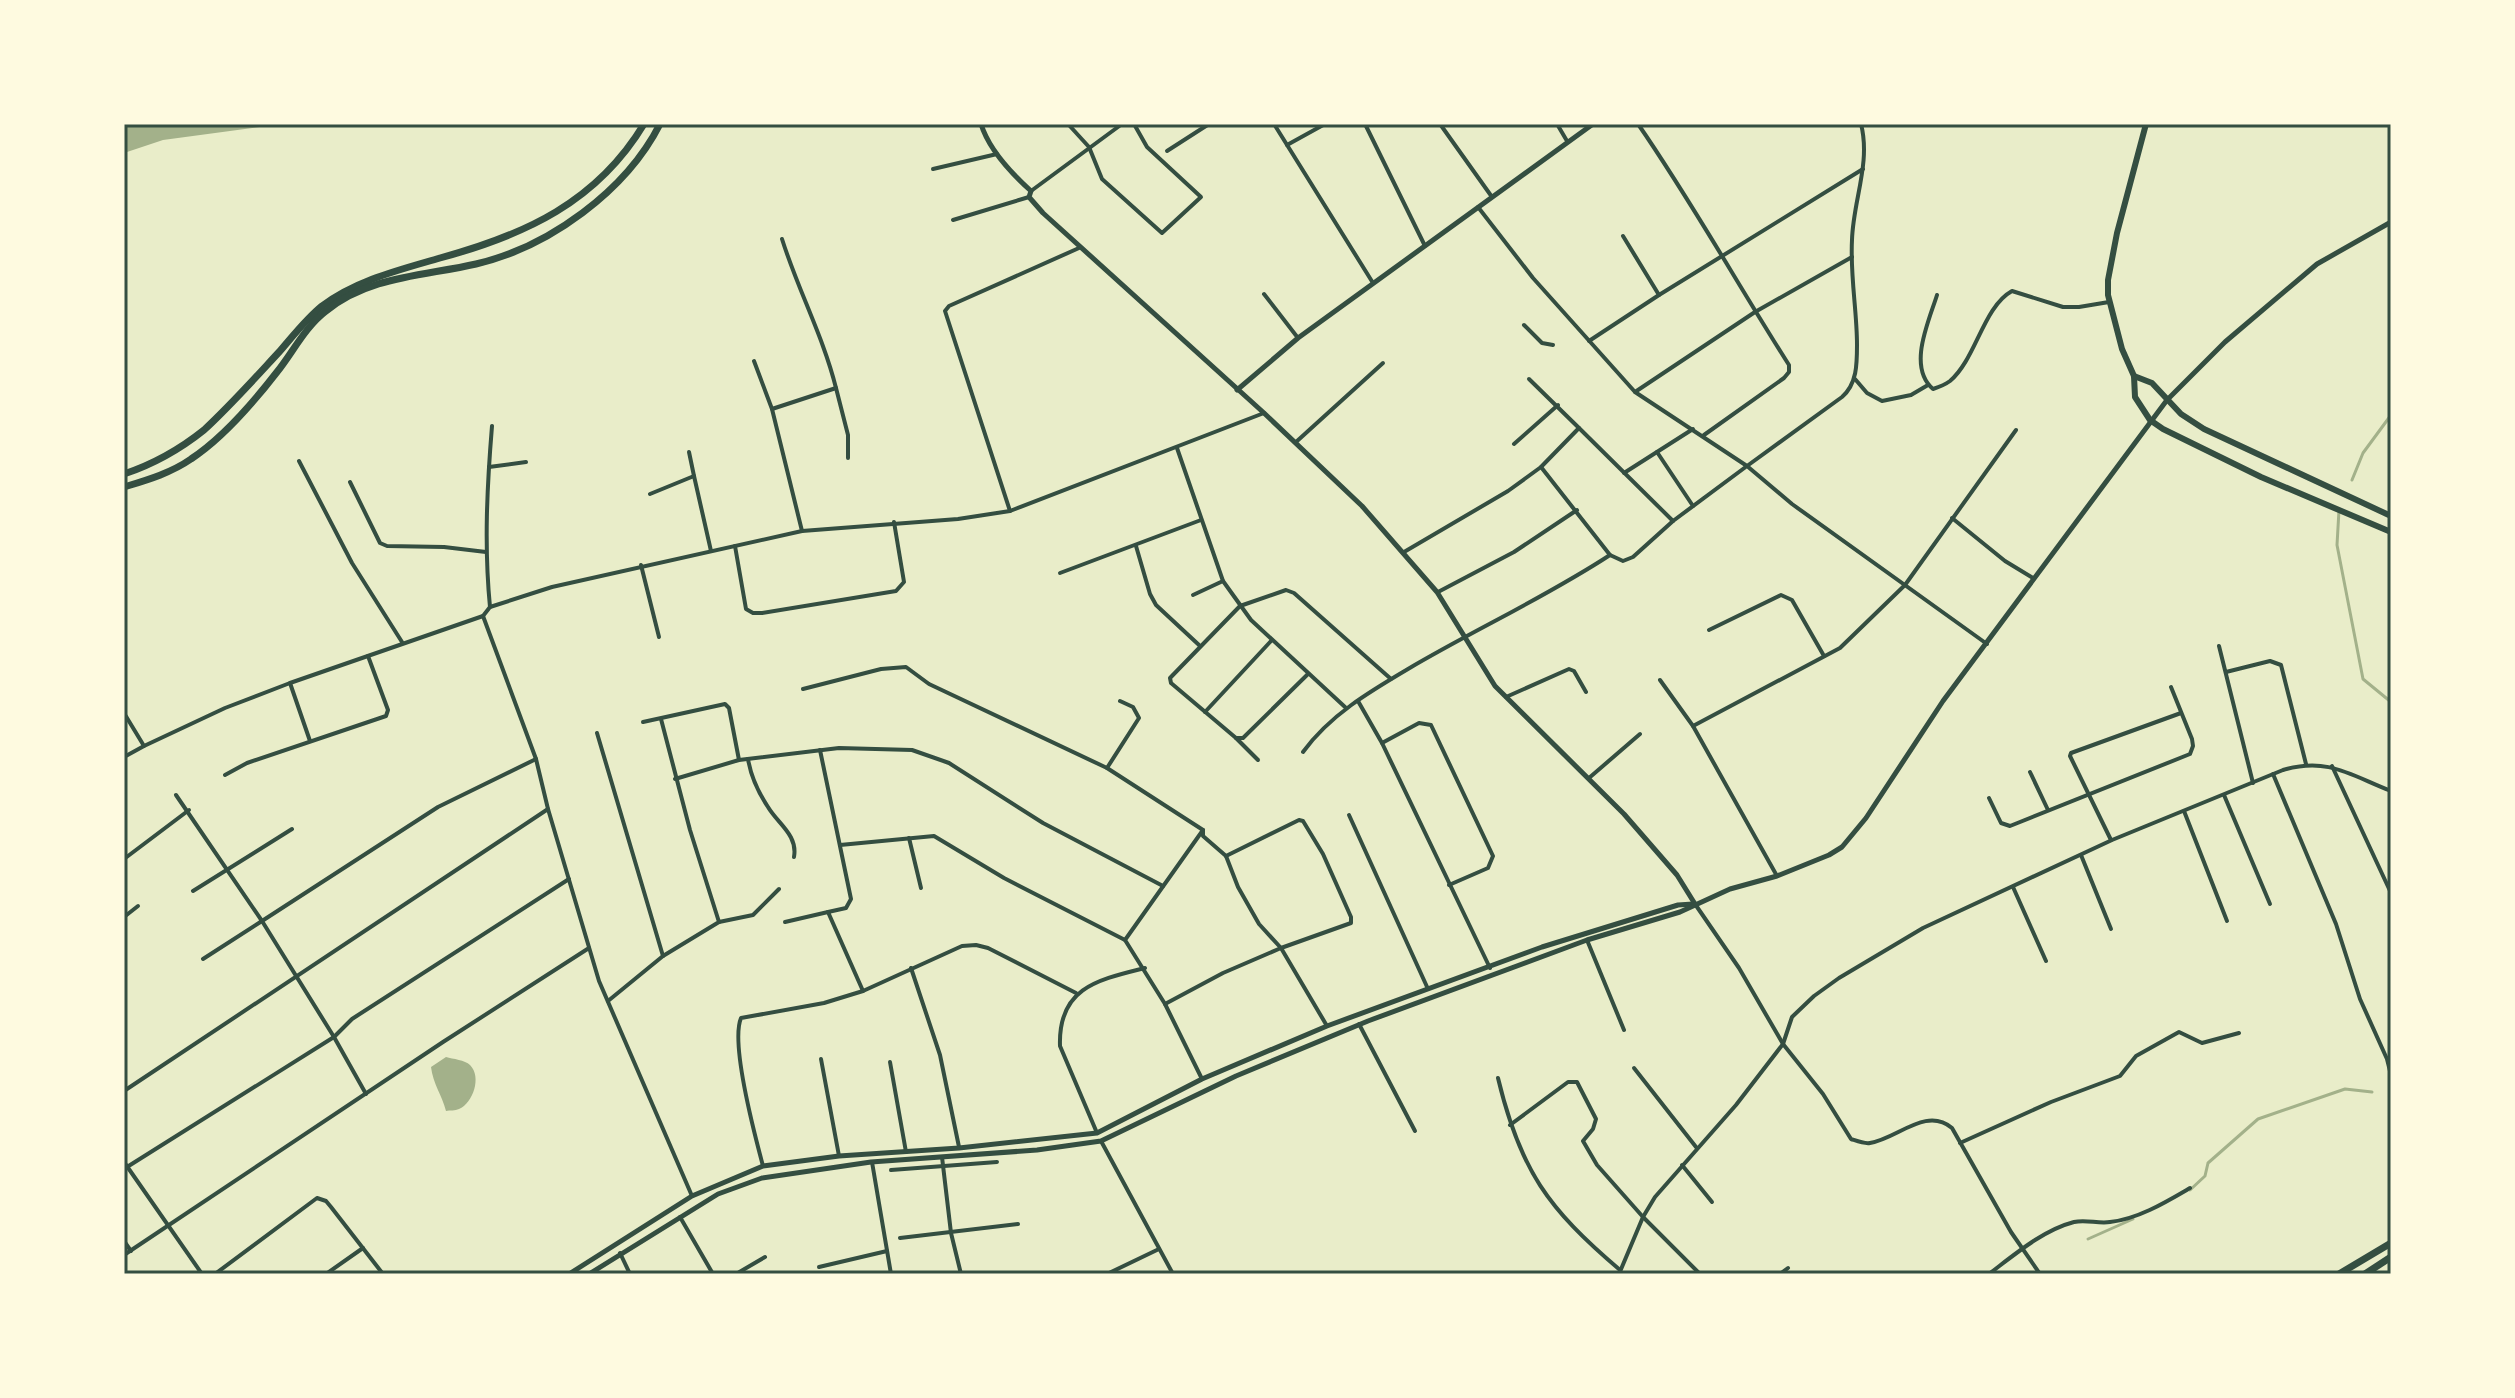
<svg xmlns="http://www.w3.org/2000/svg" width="2515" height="1398" font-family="Mulish,sans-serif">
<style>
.water{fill:#a3b18a}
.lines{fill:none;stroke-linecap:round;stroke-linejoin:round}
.stream{stroke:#a3b18a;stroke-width:3}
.minor{stroke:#344e41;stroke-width:4}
.tertiary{stroke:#344e41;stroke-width:5}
.secondary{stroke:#344e41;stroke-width:6}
.primary{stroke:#344e41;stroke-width:7}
.neatline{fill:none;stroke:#344e41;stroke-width:3}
</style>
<rect width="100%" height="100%" fill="#e9edc9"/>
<g class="water">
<polygon points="124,124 274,124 274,125 163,140 124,153"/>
<path d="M446,1057c7,2 19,3 24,8 12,12 3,38 -11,44 -4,2 -9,1 -13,2 -4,-16 -13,-27 -15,-44z"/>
</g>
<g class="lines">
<g class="stream">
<polyline points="2352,480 2363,453 2391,415"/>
<polyline points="2339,510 2337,545 2363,679 2391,702"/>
<polyline points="2190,1190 2205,1176 2208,1163 2258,1119 2345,1089 2372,1092"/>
<polyline points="2088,1239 2133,1219"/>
</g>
<g class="minor">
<polyline points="1068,124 1089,147 1102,179 1162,233 1201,197 1147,147 1134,124"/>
<polyline points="1274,124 1373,283"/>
<polyline points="1365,124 1425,246"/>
<polyline points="1440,124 1492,197"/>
<polyline points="1557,124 1567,141"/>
<path d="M1638,124c54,78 100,161 151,241v7l-5,6 -80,57"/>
<polyline points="1287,145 1325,124"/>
<polyline points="1167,151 1209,124"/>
<polyline points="933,169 997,154"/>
<polyline points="1031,191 1122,124"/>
<path d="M1478,207l55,71 102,114 112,74 95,-69c15,-13 15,-33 15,-52 0,-35 -7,-69 -5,-105 1,-39 19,-77 9,-116"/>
<polyline points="953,220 1029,197"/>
<polyline points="1623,236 1659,295"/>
<path d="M782,239c16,51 41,97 54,149"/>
<polyline points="1079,248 949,306 945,311 1010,511 1264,413"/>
<polyline points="1264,294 1298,338"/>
<path d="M1937,295c-8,26 -30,72 -4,94 6,-2 13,-5 17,-8 26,-22 33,-74 62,-90l51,16h16l30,-5"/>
<polyline points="1524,325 1542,343 1553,345"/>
<polyline points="1589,341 1659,295 1863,169"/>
<polyline points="754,361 772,409 802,531"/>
<polyline points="1529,379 1579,428"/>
<polyline points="1855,379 1867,393 1882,401 1911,395 1928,385"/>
<polyline points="1635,392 1755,312 1852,257"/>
<polyline points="772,409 836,388 848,435 848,458"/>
<polyline points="1296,442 1383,363"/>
<polyline points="1514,444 1558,405"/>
<polyline points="1177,448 1223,581 1251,620 1345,707"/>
<polyline points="689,452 694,476"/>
<polyline points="1657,452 1693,506"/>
<polyline points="299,461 352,563 402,642"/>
<polyline points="489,467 526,462"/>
<polyline points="1541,467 1610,555"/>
<polyline points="1624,473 1693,429"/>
<polyline points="350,482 380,543 387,546 444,547 486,552"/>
<polyline points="650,494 694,476 711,551"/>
<polyline points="1952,518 2005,561 2033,578"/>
<polyline points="735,546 746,609 753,613 762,613 896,591 904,582 894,522"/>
<polyline points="1136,546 1150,594 1156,605 1199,645"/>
<polyline points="1404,552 1508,491 1541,467 1579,428 1673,521"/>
<polyline points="641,565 659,637"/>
<polyline points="1060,573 1201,520"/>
<polyline points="1438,592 1514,552 1577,510"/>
<polyline points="1193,595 1223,581"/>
<path d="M490,607c-6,-61 -3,-120 2,-181"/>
<polyline points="483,616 536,759 548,809 599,981 692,1196"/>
<polyline points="1709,630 1781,595 1792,600 1824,656"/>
<polyline points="2219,646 2253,783"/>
<polyline points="2226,672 2270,661 2281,665 2306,764"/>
<polyline points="1308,674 1243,738 1236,738 1171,683 1170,678 1240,606 1286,590 1294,593 1391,679"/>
<polyline points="1660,680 1693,726 1777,876"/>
<polyline points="290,683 310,741"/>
<polyline points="803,689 881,669 906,667 929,684 1107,768 1203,830 1203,836 1226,856 1238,887 1259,924 1281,948 1327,1026"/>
<polyline points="1506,697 1569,669 1574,671 1586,692"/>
<polyline points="1358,701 1382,743 1490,968"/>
<polyline points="1205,712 1271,641"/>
<polyline points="124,713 144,746 225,708 290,683 483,616 490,607 552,587 802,531 958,519 1010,511"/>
<polyline points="643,722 725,704 729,708 739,760"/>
<polyline points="1693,726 1840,648 1905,585 2016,430"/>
<polyline points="597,733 663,956"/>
<polyline points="1236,738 1258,760"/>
<polyline points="1382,743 1419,723 1431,725 1493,856 1488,868 1449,885"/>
<polyline points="820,750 851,899 846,908 828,912 863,991"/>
<path d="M1303,752c27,-37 66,-60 105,-83 66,-39 138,-72 202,-114l13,6 10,-4 40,-36 74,-55 45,38 195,140"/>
<polyline points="124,757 144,746"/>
<path d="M748,759c3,18 10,33 20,48 10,17 30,28 26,50"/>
<polyline points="2332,766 2391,893"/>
<polyline points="1107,768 1139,718 1133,707 1120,701"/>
<polyline points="2030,772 2048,810"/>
<polyline points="2273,774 2336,924 2360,999 2387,1059 2391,1075"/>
<polyline points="225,775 247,763 386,716 388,710 368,656"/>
<polyline points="1589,778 1640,734"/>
<polyline points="675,779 739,760 839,748 912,750 949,763 1043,823 1163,886"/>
<polyline points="176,795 262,921 203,959"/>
<polyline points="2224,795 2270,904"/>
<polyline points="1989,798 2001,823 2010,826 2190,754 2193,746 2192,739 2171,687"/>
<polyline points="2184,811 2227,921"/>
<polyline points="1349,815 1428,989"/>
<polyline points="909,838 921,888"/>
<polyline points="2111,840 2070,756 2071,753 2181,713"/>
<polyline points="840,845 934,836 1004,878 1125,940"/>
<polyline points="2081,855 2111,929"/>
<polyline points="124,859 189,810"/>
<polyline points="2013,887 2046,961"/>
<polyline points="193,891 292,829"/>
<path d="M1695,904l44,64 44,76 40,50 28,45c6,2 13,5 19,4 27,-4 56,-37 82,-15l59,104 29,42"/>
<polyline points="124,917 138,906"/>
<polyline points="719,922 753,915 779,889"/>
<polyline points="785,922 828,912"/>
<polyline points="1587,940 1624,1030"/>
<polyline points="911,968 940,1055 959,1147"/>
<polyline points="608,1001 663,956 719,922 690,830 661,719"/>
<polyline points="1165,1004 1223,973 1281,948 1351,923 1351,917 1323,854 1303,821 1299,820 1226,856"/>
<polyline points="1359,1024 1415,1131"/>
<polyline points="821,1059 839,1156"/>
<polyline points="890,1062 906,1152"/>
<polyline points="1634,1068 1696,1147"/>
<path d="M1498,1078c22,92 50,131 122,192"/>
<polyline points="1202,1079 1165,1004 1125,940 1203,830"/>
<polyline points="124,1091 548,809"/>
<polyline points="366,1094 334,1037 262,921 438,807 536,759"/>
<polyline points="1510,1125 1568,1082 1577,1082 1596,1119 1593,1129 1583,1141 1597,1165 1643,1217 1700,1274"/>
<path d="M1097,1133l-37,-87c-2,-58 37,-66 85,-78"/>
<polyline points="1101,1141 1173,1274"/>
<polyline points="1960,1143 2051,1102 2120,1076 2136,1056 2179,1032 2202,1043 2239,1033"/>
<polyline points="942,1157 951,1233 961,1274"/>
<polyline points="124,1162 202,1274"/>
<polyline points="872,1162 891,1274"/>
<polyline points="1682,1165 1712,1202"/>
<path d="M763,1166c-8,-30 -33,-122 -22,-148l83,-15 39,-12 99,-45 14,-1 12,3 88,45"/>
<polyline points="127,1167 334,1037 352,1019 569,879"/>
<polyline points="891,1170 997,1162"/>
<polyline points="680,1217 713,1274"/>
<polyline points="900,1238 1018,1224"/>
<polyline points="124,1241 131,1251"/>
<polyline points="620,1253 630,1274"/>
<polyline points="124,1255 443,1042 589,948"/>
<polyline points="819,1267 887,1251"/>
<polyline points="215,1274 317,1198 326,1201 331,1207 383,1274"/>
<polyline points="326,1274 363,1248"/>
<polyline points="736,1274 765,1257"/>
<polyline points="1107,1274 1159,1249"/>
<path d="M1619,1274l24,-57 12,-20 81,-92 47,-61 9,-27 22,-21 25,-18 84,-50 189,-88 171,-70c45,-13 67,5 108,21"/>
<polyline points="1780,1274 1788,1268"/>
<path d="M1989,1274c25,-19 54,-44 85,-52 12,-3 24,2 36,0 28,-3 56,-20 80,-34"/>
</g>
<g class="tertiary">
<path d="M981,124c8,26 30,49 50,67l-2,6 14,16 221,200 98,93 75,86 58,94 129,128 53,61 18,29"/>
<polyline points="1237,390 1298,338 1593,124"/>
<polyline points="569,1274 692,1196 763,1166 839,1156 959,1148 1097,1133 1202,1079 1327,1026 1542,947 1678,905 1693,904"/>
<polyline points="589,1274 718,1194 762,1178 871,1162 1037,1150 1101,1141 1236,1076 1368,1021 1587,940 1680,912 1730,889 1777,876 1829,855 1842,847 1866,818 1943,701 2167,400 2225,342 2317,264 2391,222"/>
</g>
<g class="secondary">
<polyline points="2146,124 2117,233 2108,280 2108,295 2122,349 2134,376 2135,397 2150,420 2163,429 2261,477 2391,532"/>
<polyline points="2134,376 2152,383 2181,414 2204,429 2391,516"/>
</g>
<g class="primary">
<path d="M124,474c30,-10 55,-24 80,-44 27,-25 51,-52 76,-79 13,-15 26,-32 42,-45 35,-26 77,-36 118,-48 85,-23 157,-56 204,-134"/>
<path d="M124,487c23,-7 47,-14 67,-28 32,-21 62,-56 86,-87 16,-20 28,-45 49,-61 43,-35 98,-35 150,-47 73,-17 150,-73 184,-140"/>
<polyline points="2339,1274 2391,1243"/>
<polyline points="2365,1274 2391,1257"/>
</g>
</g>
<rect width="2515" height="1398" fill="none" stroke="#fefae0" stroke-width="252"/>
<rect x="126" y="126" width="2263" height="1146" class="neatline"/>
</svg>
